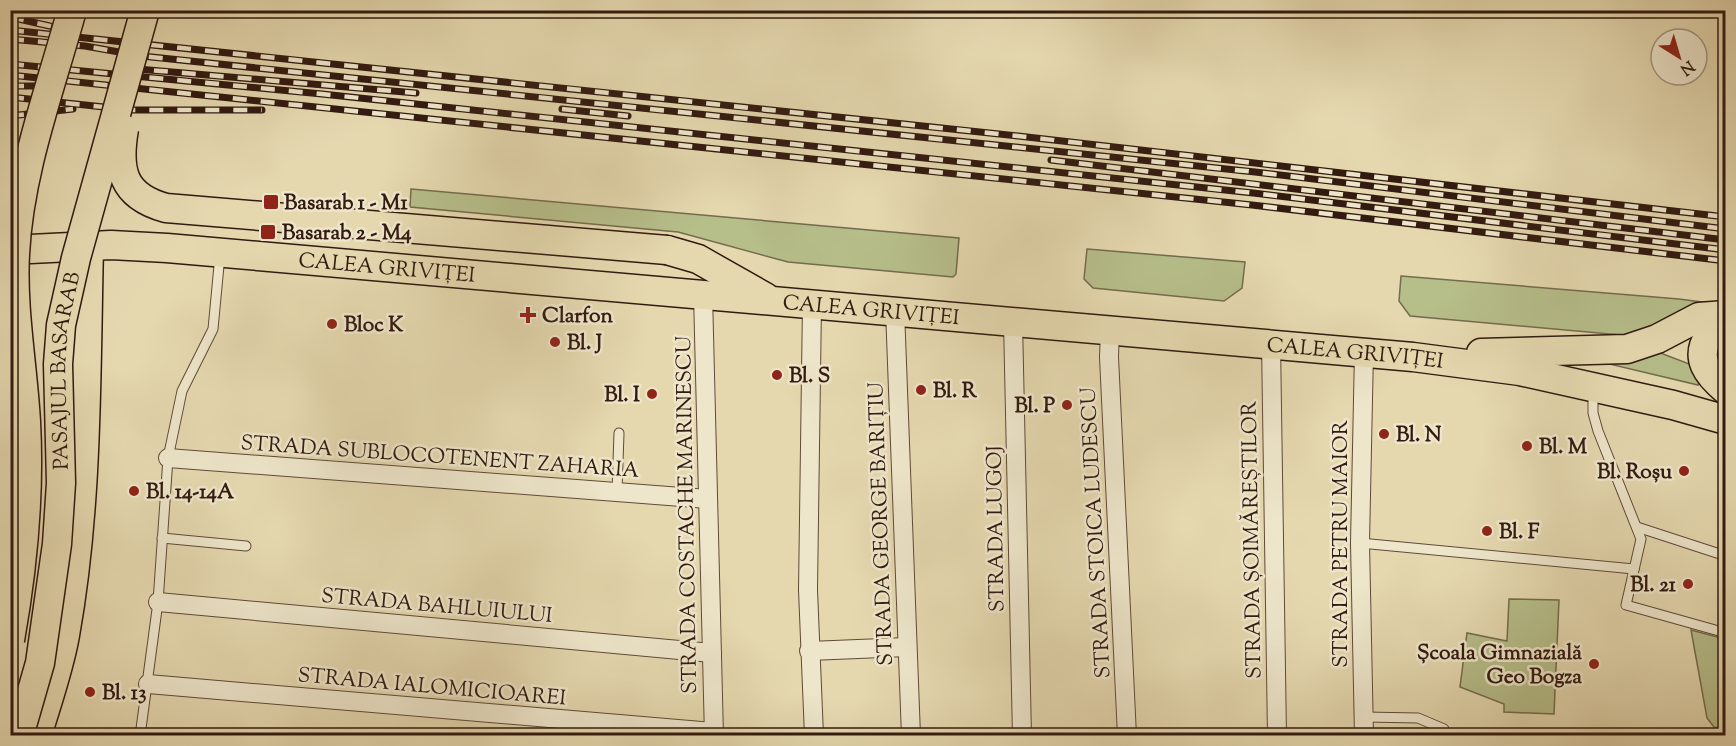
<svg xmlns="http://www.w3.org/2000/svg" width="1736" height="746" font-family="'Sorts Mill Goudy',serif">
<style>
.green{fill:#b6be8a;stroke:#746c4d;stroke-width:1.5}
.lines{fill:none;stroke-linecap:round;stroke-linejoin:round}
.service-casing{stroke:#5f4a38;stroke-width:11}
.minor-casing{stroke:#5f4a38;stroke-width:20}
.primary-casing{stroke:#321a10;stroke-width:31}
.service{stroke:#eee6cb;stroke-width:9}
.minor{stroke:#eee6cb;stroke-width:18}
.primary{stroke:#e5d8af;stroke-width:28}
.rail-casing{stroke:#321a10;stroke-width:7}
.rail{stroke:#eee6cb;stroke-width:4.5;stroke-dasharray:14;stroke-linecap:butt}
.primary-bridge-casing{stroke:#321a10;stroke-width:31;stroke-linecap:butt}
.primary-bridge{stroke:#e5d8af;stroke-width:28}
.poi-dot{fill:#8f2418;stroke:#eee6cb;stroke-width:2}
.labels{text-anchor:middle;stroke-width:5;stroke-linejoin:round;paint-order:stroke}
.poi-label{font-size:21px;font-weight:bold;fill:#321a10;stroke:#eee6cb;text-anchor:start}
.street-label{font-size:21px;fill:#321a10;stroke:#eee6cb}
</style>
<rect width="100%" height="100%" fill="#e5d8af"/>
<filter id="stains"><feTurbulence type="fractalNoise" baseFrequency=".00333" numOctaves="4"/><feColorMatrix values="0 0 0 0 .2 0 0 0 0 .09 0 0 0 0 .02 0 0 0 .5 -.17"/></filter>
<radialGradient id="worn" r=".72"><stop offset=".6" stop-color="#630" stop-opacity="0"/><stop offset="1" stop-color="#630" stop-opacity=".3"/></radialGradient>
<g class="green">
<polygon points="411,189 959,238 956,274 953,277 788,262 678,232 410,207"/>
<polygon points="1087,249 1245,262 1242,288 1224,301 1093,288 1084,279"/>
<polygon points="1401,276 1679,299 1725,305 1643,337 1410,316 1399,301"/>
<polygon points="1650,349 1692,365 1700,378 1698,385 1605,363"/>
<polygon points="1509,599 1559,600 1554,714 1504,712 1504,704 1460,687 1467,633 1507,641"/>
<polygon points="1691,630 1725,639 1725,729 1714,727 1707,718"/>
</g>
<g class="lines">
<defs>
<g id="service">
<polyline points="1593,392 1593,413 1598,431 1641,539 1626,605 1726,633"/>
<polyline points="617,492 619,433"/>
<polyline points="1637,527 1726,556"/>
<polyline points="162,538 246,546"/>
<polyline points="1360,543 1634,569"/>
<polyline points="1364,717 1418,718 1444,729"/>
<polyline points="140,736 158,602 168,458 182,391 213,329 220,255"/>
</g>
<g id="minor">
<polyline points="703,294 714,736"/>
<polyline points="812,303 808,590 814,736"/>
<polyline points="895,310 911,736"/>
<polyline points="1013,321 1022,736"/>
<polyline points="1110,329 1109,357 1127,736"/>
<polyline points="1271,343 1277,736"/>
<polyline points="1364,352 1360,543 1364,736"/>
<polyline points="168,458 708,499"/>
<polyline points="158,602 712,653"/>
<polyline points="809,651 907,647"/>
<polyline points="148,684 713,732"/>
</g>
<g id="primary">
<path id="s1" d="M10,250l101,-5 56,3 1246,109 107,14 153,34 53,15"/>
<polyline points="667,250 698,259 765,297"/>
<path d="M1726,326l-17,10c-15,22 -1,39 17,54"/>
<polyline points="1481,353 1627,349 1657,339 1699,317 1726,315"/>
<path d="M37,736c10,-34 22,-67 28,-101 23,-128 21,-260 24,-390"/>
</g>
</defs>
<use href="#service" class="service-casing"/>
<use href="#minor" class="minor-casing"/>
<use href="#primary" class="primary-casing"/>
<use href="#service" class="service"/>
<use href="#minor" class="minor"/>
<use href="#primary" class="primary"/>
<defs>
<g id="rail">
<polyline points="10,17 54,27"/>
<polyline points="10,30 1027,137 1726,217"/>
<polyline points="10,39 85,46 142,56 1255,172 1726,229"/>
<polyline points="10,64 322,94 1253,193 1726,250"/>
<polyline points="126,68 416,93"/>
<polyline points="10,75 1252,205 1726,261"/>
<polyline points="10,86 50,86"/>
<polyline points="10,97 132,110 262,110"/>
<polyline points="562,109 628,116"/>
<polyline points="10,116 73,109"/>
<polyline points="1051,160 1726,240"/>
</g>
</defs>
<use href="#rail" class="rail-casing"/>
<use href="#rail" class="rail"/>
<defs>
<g id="primary-bridge">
<path d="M124,129c-7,41 -2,67 42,79l501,42"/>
<path d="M10,640c13,-73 20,-144 16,-218 -3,-55 -14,-112 -11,-168 4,-82 35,-164 57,-244"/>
<path id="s2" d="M19,736l21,-73 17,-119 4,-61 -3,-119 3,-39 15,-67 69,-248"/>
</g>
</defs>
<use href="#primary-bridge" class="primary-bridge-casing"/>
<use href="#primary-bridge" class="primary-bridge"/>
</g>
<g class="poi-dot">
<rect x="263" y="194" width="16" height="16" rx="3"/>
<rect x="260" y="224" width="16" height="16" rx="3"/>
<path d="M525 306h6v6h6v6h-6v6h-6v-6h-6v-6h6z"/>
<circle cx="332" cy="324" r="6"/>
<circle cx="555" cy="342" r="6"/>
<circle cx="777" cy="375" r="6"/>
<circle cx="921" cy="390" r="6"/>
<circle cx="652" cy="394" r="6"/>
<circle cx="1067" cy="405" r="6"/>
<circle cx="1384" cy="434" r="6"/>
<circle cx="1527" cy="446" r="6"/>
<circle cx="1684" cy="471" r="6"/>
<circle cx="134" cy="491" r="6"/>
<circle cx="1487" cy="531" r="6"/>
<circle cx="1688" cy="584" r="6"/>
<circle cx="1594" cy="664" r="6"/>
<circle cx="90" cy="692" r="6"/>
</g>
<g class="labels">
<g class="poi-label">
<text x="284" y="209">Basarab 1 - M1</text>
<text x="282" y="239">Basarab 2 - M4</text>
<text x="542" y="322">Clarfon</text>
<text x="344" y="331">Bloc K</text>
<text x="567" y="349">Bl. J</text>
<text x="789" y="382">Bl. S</text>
<text x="933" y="397">Bl. R</text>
<text x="640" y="401" text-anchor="end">Bl. I</text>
<text x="1055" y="412" text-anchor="end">Bl. P</text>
<text x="1396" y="441">Bl. N</text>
<text x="1539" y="453">Bl. M</text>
<text x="1672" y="478" text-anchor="end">Bl. Roșu</text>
<text x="146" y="498">Bl. 14-14A</text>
<text x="1499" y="538">Bl. F</text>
<text x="1676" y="591" text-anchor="end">Bl. 21</text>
<text x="1582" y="659" text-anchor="end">Școala Gimnazială<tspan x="1582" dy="24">Geo Bogza</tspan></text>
<text x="102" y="699">Bl. 13</text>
</g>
<g class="street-label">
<text dy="7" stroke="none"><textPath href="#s1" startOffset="378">CALEA GRIVIȚEI</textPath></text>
<text dy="7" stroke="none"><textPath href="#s1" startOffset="864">CALEA GRIVIȚEI</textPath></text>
<text dy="7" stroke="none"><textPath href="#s1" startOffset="1350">CALEA GRIVIȚEI</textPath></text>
<text dy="7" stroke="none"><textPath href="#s2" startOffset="370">PASAJUL BASARAB</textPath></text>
<text transform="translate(440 456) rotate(4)" y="7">STRADA SUBLOCOTENENT ZAHARIA</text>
<text transform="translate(686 515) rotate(-91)" y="7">STRADA COSTACHE MARINESCU</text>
<text transform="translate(880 524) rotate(-92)" y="7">STRADA GEORGE BARIȚIU</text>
<text transform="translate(995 529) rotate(-91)" y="7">STRADA LUGOJ</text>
<text transform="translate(1095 533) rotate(-93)" y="7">STRADA STOICA LUDESCU</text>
<text transform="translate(1251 540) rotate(-91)" y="7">STRADA ȘOIMĂREȘTILOR</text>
<text transform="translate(1340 544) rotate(-90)" y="7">STRADA PETRU MAIOR</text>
<text transform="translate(437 605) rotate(5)" y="7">STRADA BAHLUIULUI</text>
<text transform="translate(432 686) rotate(5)" y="7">STRADA IALOMICIOAREI</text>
</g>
</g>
<rect width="1736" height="746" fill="none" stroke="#e5d8af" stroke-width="36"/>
<rect x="12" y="12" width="1712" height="722" fill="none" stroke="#321a10" stroke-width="3"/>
<rect x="18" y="18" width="1700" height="710" fill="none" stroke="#321a10" stroke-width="1.5"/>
<g transform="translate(1679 57) rotate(143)"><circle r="28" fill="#eee6cb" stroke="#a39480" stroke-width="1.5"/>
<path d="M0-4.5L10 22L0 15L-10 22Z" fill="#8f2418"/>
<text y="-9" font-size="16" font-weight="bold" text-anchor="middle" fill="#321a10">N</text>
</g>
<rect width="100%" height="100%" filter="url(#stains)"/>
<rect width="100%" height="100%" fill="url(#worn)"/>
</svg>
